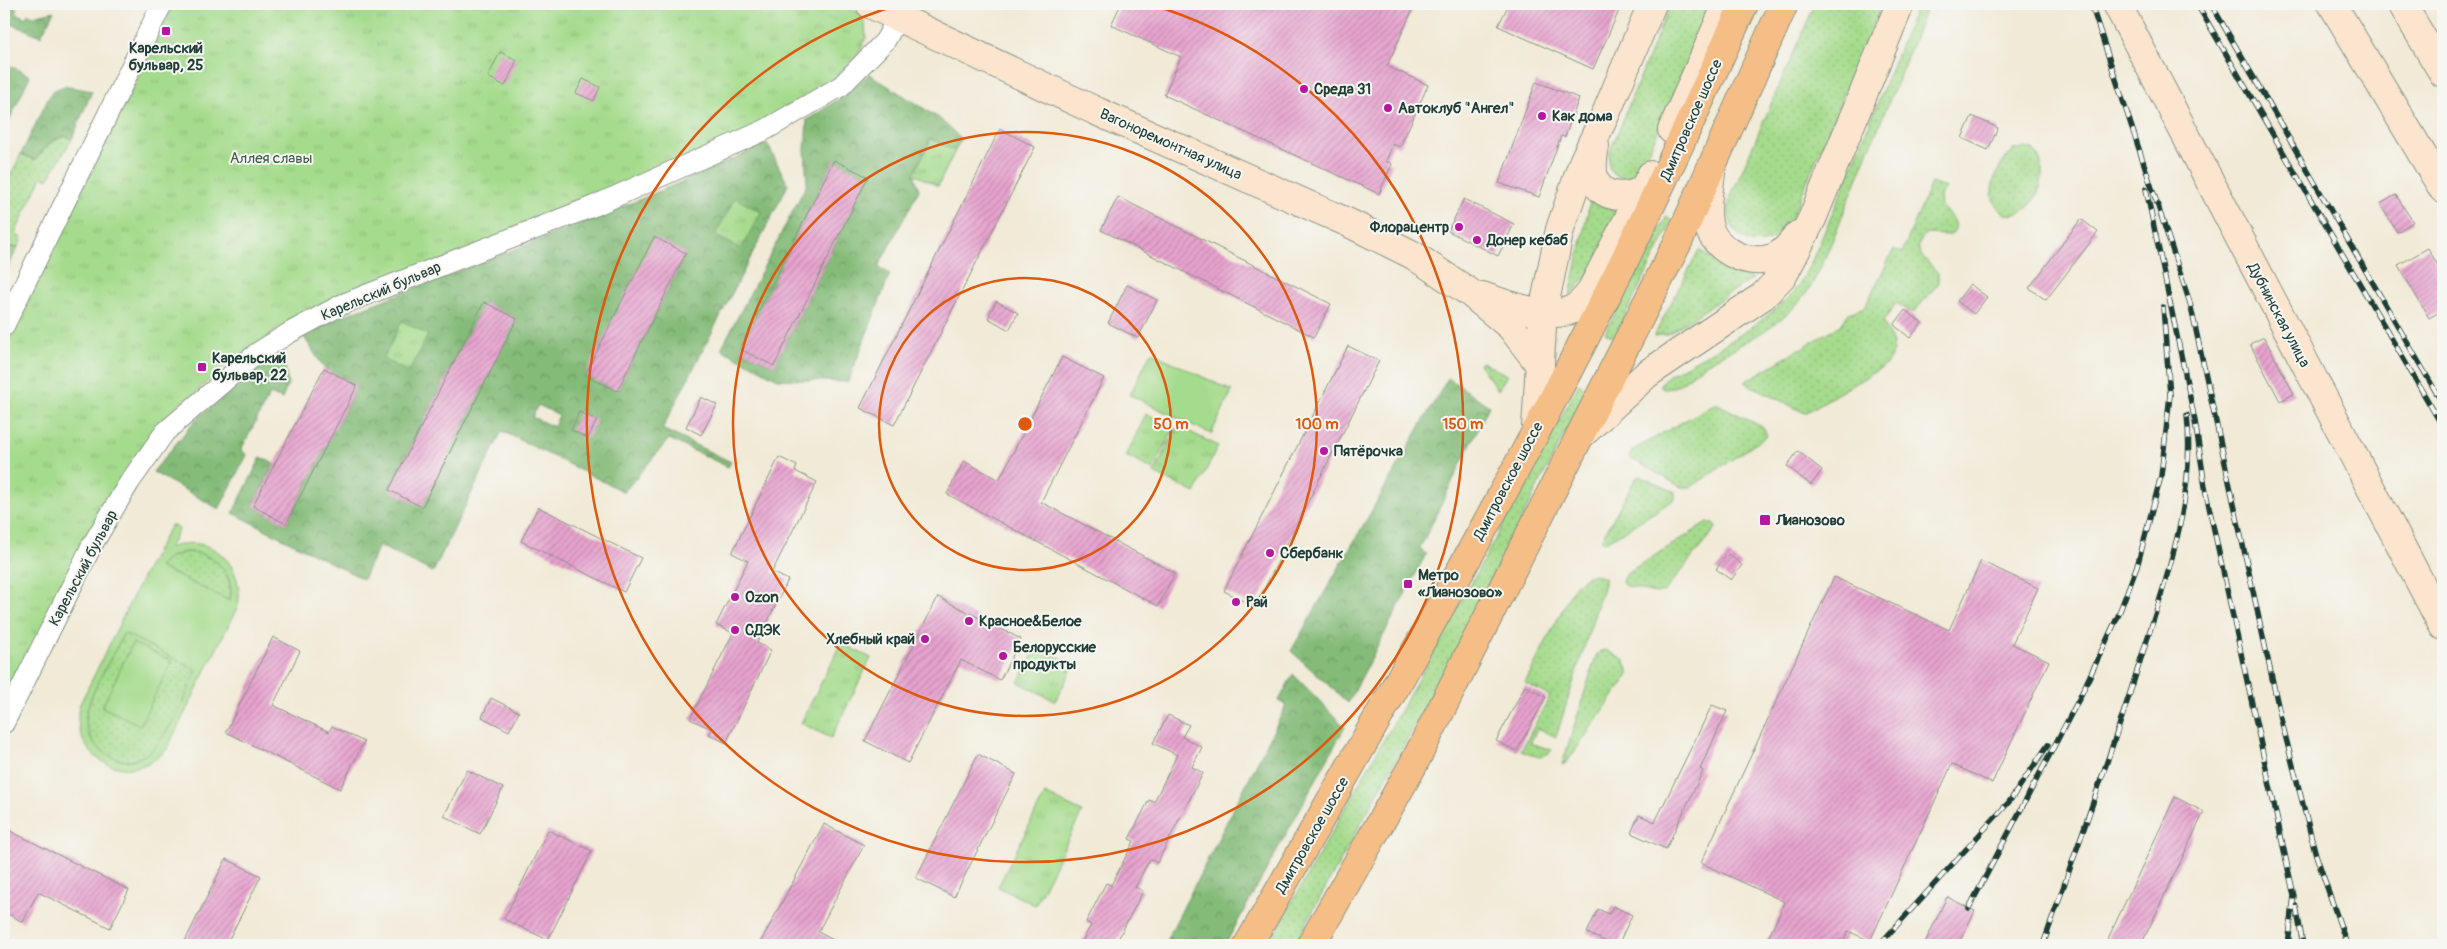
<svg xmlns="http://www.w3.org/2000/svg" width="2447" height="949" font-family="Pangolin,sans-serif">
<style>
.grass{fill:url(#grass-dots);stroke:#628c60}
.forest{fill:url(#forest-crowns);stroke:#527c56;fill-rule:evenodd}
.park{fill:url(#park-tufts);stroke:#628c60}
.pitch{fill:#a5db8c;stroke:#628c60;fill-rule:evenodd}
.building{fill:url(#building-hatch)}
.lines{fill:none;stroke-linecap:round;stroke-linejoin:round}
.street-casing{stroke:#889486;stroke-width:22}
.secondary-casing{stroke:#889486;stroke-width:30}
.primary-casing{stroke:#889486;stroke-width:30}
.street{stroke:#fff;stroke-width:20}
.secondary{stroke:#fbe5cf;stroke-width:28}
.primary{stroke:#f6be87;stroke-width:28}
.rail-casing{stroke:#1f3d34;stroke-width:5.5}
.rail{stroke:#f6f6f2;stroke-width:4;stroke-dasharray:11;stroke-linecap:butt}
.ring{fill:none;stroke:#de580e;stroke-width:2.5}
.poi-dot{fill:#b5179e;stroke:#f6f6f2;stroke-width:2}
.labels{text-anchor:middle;stroke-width:4;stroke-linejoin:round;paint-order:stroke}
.poi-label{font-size:15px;font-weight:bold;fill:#1f3d34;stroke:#f6f6f2;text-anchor:start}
.street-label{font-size:15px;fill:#1f3d34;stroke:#f6f6f2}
.park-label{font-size:15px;fill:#3a5d46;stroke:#f6f6f2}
.centre{fill:#de580e;stroke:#f6f6f2;stroke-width:2.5}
.ring-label{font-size:15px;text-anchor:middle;font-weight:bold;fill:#de580e;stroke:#f6f6f2;stroke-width:4;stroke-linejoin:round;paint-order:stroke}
</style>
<defs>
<pattern id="grass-dots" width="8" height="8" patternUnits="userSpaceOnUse" patternTransform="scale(1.25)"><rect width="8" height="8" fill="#a5db8c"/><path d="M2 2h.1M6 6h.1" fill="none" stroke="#8ebd79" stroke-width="1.8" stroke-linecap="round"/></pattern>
<pattern id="forest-crowns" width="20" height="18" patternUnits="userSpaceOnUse" patternTransform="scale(1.25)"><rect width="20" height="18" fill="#84bb78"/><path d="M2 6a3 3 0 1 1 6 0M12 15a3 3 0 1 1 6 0" fill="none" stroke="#6b9963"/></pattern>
<pattern id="park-tufts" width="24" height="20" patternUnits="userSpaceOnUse" patternTransform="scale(1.25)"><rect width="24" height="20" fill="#a5db8c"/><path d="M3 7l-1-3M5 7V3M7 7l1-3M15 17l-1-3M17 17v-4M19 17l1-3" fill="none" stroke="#8ebd79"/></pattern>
<pattern id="building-hatch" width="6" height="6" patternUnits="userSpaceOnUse" patternTransform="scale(1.25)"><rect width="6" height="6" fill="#e8a3cf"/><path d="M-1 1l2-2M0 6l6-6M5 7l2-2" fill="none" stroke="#bb86a9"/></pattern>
</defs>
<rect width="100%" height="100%" fill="#f6f6f2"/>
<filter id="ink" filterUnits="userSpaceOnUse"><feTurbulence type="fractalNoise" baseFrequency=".02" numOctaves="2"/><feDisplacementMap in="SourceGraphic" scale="10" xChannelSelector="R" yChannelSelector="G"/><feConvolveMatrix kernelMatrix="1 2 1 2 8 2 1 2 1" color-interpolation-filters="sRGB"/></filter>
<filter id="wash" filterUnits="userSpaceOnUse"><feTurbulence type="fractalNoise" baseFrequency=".0096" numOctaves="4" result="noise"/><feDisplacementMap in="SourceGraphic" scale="20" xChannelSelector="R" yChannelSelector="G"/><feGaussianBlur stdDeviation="1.12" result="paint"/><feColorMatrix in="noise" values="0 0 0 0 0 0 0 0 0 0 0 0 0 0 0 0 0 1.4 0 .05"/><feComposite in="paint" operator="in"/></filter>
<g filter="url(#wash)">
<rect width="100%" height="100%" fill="#f1ead7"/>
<g class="grass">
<polygon points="1670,4 1714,4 1642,167 1632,177 1618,177 1609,168 1609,154"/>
<path d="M1815,4h67l-93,220c-25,36 -69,16 -59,-26z"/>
<path d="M1917,4h10l-5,16c-25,63 -51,125 -76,187 -11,25 -26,69 -42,89 -25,31 -59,46 -93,65 -15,8 -30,28 -48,28l-3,-5 9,-9c44,-24 88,-45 123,-82 15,-16 26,-47 35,-67 32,-73 60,-148 90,-222z"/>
<polygon points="65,136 72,139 48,179 42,177 15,233 22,239 18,247 4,247 4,189 21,154 35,160 51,142"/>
<path d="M2025,148l8,2c21,19 3,70 -28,64 -24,-17 -10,-42 5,-61l3,-3z"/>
<path d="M1931,183l15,5 -6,8 1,11c9,8 21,16 10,28l-26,-1 -7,11 2,9 18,19v11l-25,29 -17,-10 -13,19 9,19 2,10 -8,14 -81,48 -61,-31 97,-57 8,-12 16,-6 29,-58 8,4z"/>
<path d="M1591,197c11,10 19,14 35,15l-18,38 -38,46z"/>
<polygon points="1667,216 1672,222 1614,337 1605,333"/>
<polygon points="1699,250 1735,274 1753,278 1668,334 1654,336"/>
<polygon points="1482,362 1507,375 1498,390 1479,364"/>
<polygon points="1579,384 1587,389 1445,671 1294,945 1268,945 1447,628"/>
<polygon points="1716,403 1764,428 1767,436 1691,487 1681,487 1629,457 1633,450"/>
<polygon points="1640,476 1675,492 1675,499 1613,538 1605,542 1601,540 1636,478"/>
<polygon points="1707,523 1714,523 1716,528 1665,591 1655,593 1624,585 1622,582 1625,574"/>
<path d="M185,552c28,-1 50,20 45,49l-71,-34 11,-10z"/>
<path d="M1595,574l9,4v6l-48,153 -18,-9 -8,15 22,7c-7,9 -21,6 -31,1l29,-55 -25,-13 50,-98 12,-9z"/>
<path d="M124,633l74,37c-16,31 -44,118 -94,82 -12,-8 -19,-21 -18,-36 2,-21 28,-63 38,-83z"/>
<polygon points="1606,650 1625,661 1629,674 1567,762 1562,765 1596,656 1600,651"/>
</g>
<g class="forest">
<polygon points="4,4 17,8 15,13 26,18 28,14 33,16 54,11 41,36 4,21"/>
<polygon points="7,64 30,76 4,131 4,70"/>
<path d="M869,74l70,44 22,21 -6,12 -24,-12 -17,35 5,16 -41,77 12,7 -42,108 -70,-3 -57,-30 86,-165 -2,-34 2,-30 41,-27zM834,160l34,17 -94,189 -34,-17z"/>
<polygon points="64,86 92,91 72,139 65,136 51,142 35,160 21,154 52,91"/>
<path d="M767,143l21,42 -126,244 69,33 -3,5 -59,-28 -45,53 -122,-61 -69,141 -54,-26 -16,33 -130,-66 28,-56 13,7 -21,42 34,17 70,-137 -33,-18 -20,-31 31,-18c144,-57 292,-109 432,-176zM686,253l-69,138 -32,-16zM484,302l33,17 -95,187 -33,-17zM538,405l21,10 -5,12 -22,-10z"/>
<polygon points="4,247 18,247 4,276"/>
<polygon points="282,350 288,384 282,399 270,394 241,450 247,455 219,509 153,472 197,418"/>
<polygon points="1448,378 1489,406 1420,548 1426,554 1348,703 1291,651"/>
<polygon points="1293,674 1345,727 1225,945 1164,945 1286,706 1279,701"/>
</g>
<g class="park">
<polygon points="174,4 839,4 861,14 865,24 866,37 859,53 837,75 763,126 281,328 223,367 171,416 4,705 4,351"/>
<polygon points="931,139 955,151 938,186 914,174"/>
<polygon points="735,198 761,212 741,249 715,235"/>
<polygon points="402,321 428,335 409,372 383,359"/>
<polygon points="1146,414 1174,428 1153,470 1126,456"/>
<polygon points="1178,426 1218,446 1195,493 1154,473"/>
<polygon points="841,643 871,658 831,738 801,723"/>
<polygon points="1038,646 1074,665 1055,701 1018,682"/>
<polygon points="1045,794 1082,812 1035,905 998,887"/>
</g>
<g class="pitch">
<polygon points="1151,352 1232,391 1211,434 1130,395"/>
<path d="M171,525l8,4 -10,19c42,-17 76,16 69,58l-71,143c-38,41 -97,11 -88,-43l67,-136zM185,552c27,-1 51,20 45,49l-71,-34 11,-10zM124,633l73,37c-15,32 -44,118 -93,82 -12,-8 -19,-21 -18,-36 2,-21 28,-62 38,-83z"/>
<polygon points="133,643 172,661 140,725 102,707"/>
</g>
<g id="blocks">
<g class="building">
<polygon points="1121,4 1415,4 1387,66 1428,85 1400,147 1393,144 1386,161 1392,164 1379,194 1164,95 1181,57 1111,25"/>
<polygon points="1509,4 1622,4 1593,69 1498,26"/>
<polygon points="500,52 517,60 505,86 488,77"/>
<polygon points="583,79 600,87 594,101 576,93"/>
<polygon points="1536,82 1579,98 1565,137 1561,136 1539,197 1499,183"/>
<polygon points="1972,116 1998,128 1988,150 1962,138"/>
<polygon points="1000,129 1035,147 894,425 860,408"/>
<polygon points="834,160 868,177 774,366 740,349"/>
<polygon points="2396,195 2413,222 2397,232 2380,204"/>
<polygon points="1118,197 1331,304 1314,337 1101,230"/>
<polygon points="1464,199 1514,224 1498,256 1448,231"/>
<polygon points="2081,219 2098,232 2046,300 2029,288"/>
<polygon points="654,237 686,253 617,391 585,375"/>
<polygon points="2428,248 2443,275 2443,310 2429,318 2398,265"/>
<polygon points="1970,284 1987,297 1974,314 1957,301"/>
<polygon points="1127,285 1157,300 1138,338 1108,323"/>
<polygon points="996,301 1018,313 1009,330 988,318"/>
<polygon points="484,302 517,319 422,507 389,490"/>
<polygon points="1905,310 1922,323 1910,338 1894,325"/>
<polygon points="2264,337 2294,394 2280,401 2250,344"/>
<polygon points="1348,346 1379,361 1255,607 1224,591"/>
<polygon points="1062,357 1104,378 1041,502 1175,573 1158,606 947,494 964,461 999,480"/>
<polygon points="324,368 357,386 286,524 253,506"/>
<polygon points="701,397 717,405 701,435 686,427"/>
<polygon points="579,412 597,420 588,438 571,430"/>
<polygon points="1798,451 1822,470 1811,485 1787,466"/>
<polygon points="779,457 797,466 795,471 817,482 772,572 788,580 757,643 771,650 726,743 709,734 712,729 690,719 733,633 716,625 748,561 732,553"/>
<polygon points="538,507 641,558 624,592 521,541"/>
<polygon points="1728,554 1742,565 1731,580 1716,569"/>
<polygon points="1981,561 2038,588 2012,644 2049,661 1992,783 1952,764 1870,941 1848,931 1842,945 1765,945 1785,902 1701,863 1834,577 1949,630"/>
<polygon points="938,597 1021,639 1000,680 961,660 908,763 865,741"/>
<polygon points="273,637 300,651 273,705 329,732 332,726 364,742 340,789 226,732"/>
<polygon points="1525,686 1546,697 1517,751 1496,741"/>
<polygon points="491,698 519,712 509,731 482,717"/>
<polygon points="1712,705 1727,711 1700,769 1703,771 1666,849 1631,833 1639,815 1655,822"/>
<polygon points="1168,715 1189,725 1182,737 1202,747 1192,767 1203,773 1157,863 1150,859 1135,887 1143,891 1115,945 1080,945 1091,925 1086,922 1106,883 1111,885 1134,841 1129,839 1149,800 1154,802 1177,755 1153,743"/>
<polygon points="978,754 1016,774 954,897 916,878"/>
<polygon points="467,770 503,788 480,834 444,816"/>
<polygon points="2175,797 2204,812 2141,945 2105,945"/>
<polygon points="824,824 864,845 818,932 843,945 759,945"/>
<polygon points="4,828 129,890 110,928 38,892 23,922 4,912"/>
<polygon points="548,830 592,851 548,940 504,919"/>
<polygon points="226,859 261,876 226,945 183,945"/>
<polygon points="1947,897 1975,911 1958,945 1924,945"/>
<polygon points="1613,906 1632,915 1618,945 1613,945 1587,933 1598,909 1609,914"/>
</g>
</g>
</g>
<g filter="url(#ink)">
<use href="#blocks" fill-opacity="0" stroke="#889486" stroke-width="1"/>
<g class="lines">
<defs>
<g id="street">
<polyline points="4,326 162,4"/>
<polyline points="4,723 92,545 129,483 165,432 257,353 289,333 343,304 594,206 765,130 841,86 885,41 898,18"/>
</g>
<g id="secondary">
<polyline points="870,4 1096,111 1349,223 1413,255 1469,292 1511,327 1540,365"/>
<polyline points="2117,4 2443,626"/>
<polyline points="2332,4 2443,189"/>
<polyline points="2402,4 2443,73"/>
<polyline points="1672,130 1727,4"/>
<path d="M1595,146c-2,11 -4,21 -1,32 7,22 34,21 50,11"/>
<path d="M1711,173c-2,16 -6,34 -3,50 4,25 37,42 60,36 13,-2 22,-14 30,-24"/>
<path d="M1482,296c23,8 68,25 91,13 7,-4 12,-10 17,-16l61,-118"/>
<polyline points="1536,428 1543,312 1560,229 1583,162 1607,111 1652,4"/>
<polyline points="1582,434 1647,374 1763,296 1784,274 1812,219 1900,4"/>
</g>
<g id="primary">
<path d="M1248,945c125,-218 251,-436 364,-660 47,-93 89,-187 132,-281"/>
<polyline points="1311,945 1413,765 1678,242 1784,4"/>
</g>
</defs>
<use href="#street" class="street-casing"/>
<use href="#secondary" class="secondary-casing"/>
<use href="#primary" class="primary-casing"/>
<use href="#street" class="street"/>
<use href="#secondary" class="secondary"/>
<use href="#primary" class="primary"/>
<defs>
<g id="rail">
<polyline points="2091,4 2190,303 2281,719 2316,855 2347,945"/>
<polyline points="2197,4 2443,427"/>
<polyline points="2211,4 2443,404"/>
<polyline points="2146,189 2195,421 2206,493 2294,896 2288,945"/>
<polyline points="2296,906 2303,945"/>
<polyline points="1969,908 2079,699 2118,616 2138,563 2161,476 2170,395 2163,307"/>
<polyline points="1879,945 2009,802 2048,745"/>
<path d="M2043,945c34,-97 69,-193 99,-290 25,-77 54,-158 45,-240"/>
</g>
</defs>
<use href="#rail" class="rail-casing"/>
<use href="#rail" class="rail"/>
</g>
</g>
<g class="ring">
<circle cx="1025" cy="424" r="146"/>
<circle cx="1025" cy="424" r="292"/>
<path d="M1149 4A438 438 0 1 1 901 4"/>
</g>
<g class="poi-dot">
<rect x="161" y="26" width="10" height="10" rx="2.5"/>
<circle cx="1304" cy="89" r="5"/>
<circle cx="1388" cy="108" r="5"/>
<circle cx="1542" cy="116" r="5"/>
<circle cx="1459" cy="227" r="5"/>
<circle cx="1477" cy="240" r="5"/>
<rect x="197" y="362" width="10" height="10" rx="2.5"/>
<circle cx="1324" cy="451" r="5"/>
<rect x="1759" y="514" width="12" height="12" rx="2.5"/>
<circle cx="1270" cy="553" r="5"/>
<rect x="1403" y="579" width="10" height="10" rx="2.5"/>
<circle cx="735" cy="597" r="5"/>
<circle cx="1236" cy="602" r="5"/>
<circle cx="969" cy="621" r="5"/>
<circle cx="735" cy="630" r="5"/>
<circle cx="925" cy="639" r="5"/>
<circle cx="1003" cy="656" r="5"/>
</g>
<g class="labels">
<g class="poi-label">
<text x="166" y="53" text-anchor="middle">Карельский<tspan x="166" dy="17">бульвар, 25</tspan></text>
<text x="1314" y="94">Среда 31</text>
<text x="1398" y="113">Автоклуб "Ангел"</text>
<text x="1552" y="121">Как дома</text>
<text x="1449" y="232" text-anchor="end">Флорацентр</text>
<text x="1487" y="245">Донер кебаб</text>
<text x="212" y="363">Карельский<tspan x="212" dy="17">бульвар, 22</tspan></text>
<text x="1334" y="456">Пятёрочка</text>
<text x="1776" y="525">Лианозово</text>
<text x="1280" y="558">Сбербанк</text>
<text x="1418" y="580">Метро<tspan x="1418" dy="17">«Лианозово»</tspan></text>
<text x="745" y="602">Ozon</text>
<text x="1246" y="607">Рай</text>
<text x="979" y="626">Красное&amp;Белое</text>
<text x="745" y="635">СДЭК</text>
<text x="915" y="644" text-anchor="end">Хлебный край</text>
<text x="1013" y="652">Белорусские<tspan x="1013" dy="17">продукты</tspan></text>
</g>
<g class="street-label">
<text transform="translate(1691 120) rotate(-66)" y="5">Дмитровское шоссе</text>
<text transform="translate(1171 144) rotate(24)" y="5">Вагоноремонтная улица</text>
<text transform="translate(381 291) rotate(-23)" y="5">Карельский бульвар</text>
<text transform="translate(2279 315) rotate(62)" y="5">Дубнинская улица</text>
<text transform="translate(1508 481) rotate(-62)" y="5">Дмитровское шоссе</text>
<text transform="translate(83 568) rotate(-62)" y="5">Карельский бульвар</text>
<text transform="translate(1312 835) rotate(-60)" y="5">Дмитровское шоссе</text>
</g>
<g class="park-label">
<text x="271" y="163">Аллея славы</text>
</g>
</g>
<circle cx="1025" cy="424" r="8" class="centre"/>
<g class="ring-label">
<text x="1171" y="429">50 m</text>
<text x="1317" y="429">100 m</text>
<text x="1463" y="429">150 m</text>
</g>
<rect width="2447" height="949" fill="none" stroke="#f6f6f2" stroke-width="20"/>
</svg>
